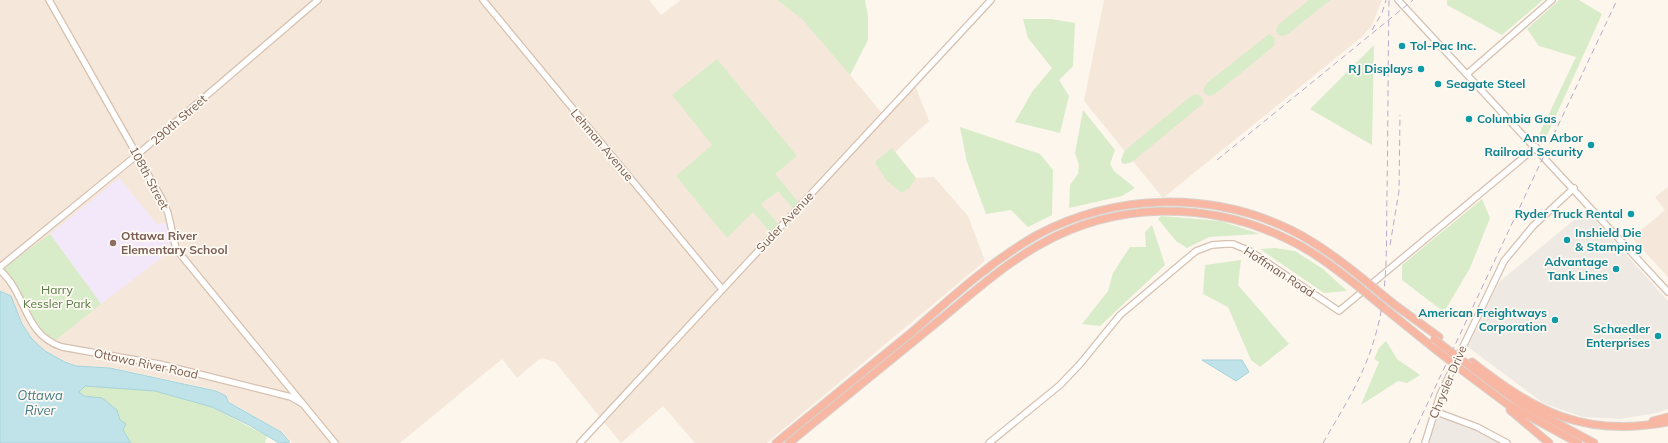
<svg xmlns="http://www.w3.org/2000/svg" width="1668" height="443" font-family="Mulish,sans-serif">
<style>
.residential{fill:#f5e8da}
.industrial{fill:#efe9e4}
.education{fill:#f3e8fa}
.green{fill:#d8ecc9}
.water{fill:#bfe3e8;stroke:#a5d3da}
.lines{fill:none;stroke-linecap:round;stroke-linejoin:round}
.secondary-casing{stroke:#d6c0b0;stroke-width:8}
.highway-casing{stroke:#dad1cd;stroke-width:9}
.secondary{stroke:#fff;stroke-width:5.5}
.highway{stroke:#f7b7a3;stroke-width:7}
.rail{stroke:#b9a8c9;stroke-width:1;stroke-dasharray:6 4;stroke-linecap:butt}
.highway-bridge-casing{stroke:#dad1cd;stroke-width:9;stroke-linecap:butt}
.highway-bridge{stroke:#f7b7a3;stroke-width:7}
.culture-dot{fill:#0f9aa8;stroke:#fffaf3;stroke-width:1.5}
.education-dot{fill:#8d6e63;stroke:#fffaf3;stroke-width:1.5}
.labels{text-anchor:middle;stroke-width:3.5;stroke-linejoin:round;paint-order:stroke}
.culture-label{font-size:12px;font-weight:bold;fill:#0d838f;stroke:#fffaf3;text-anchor:end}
.street-label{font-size:12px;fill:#7a5c4d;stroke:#fffaf3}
.education-label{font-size:12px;font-weight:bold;fill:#785e54;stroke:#fffaf3;text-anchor:start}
.park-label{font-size:12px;fill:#537a41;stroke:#fffaf3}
.water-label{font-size:13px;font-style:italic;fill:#437c86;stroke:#fffaf3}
</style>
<rect width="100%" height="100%" fill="#fdf6ec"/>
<g class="residential">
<polygon points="0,0 649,0 661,15 681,0 777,0 803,19 882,113 913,80 929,121 895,152 916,178 934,177 968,216 985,261 767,443 695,443 663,406 621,443 555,362 543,358 538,360 517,378 502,359 400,443 293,443 282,432 228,401 226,396 216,390 110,367 76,366 45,351 32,339 22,323 11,296 0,290"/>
<polygon points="1104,0 1382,0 1372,25 1363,36 1163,198 1084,101"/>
<polygon points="1668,187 1668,277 1632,238 1665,210 1655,197"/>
</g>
<g class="industrial">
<polygon points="1586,210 1668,301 1668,409 1657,413 1620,419 1583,417 1543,403 1468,347 1499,282"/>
<polygon points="1433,415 1472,428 1500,443 1425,443"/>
</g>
<polygon class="education" points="119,178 157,224 168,223 170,251 101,304 50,234"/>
<g class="green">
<polygon points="777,0 865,0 868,16 868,40 850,75 802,19"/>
<polygon points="1309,0 1330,0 1288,34 1282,36 1277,34 1276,30 1278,25"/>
<polygon points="1447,0 1543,0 1502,35 1447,5"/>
<polygon points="1559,0 1579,0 1602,14 1544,142 1537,139 1576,57 1539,46 1527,29"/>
<polygon points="1023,19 1051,19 1075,23 1073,66 1059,80 1069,96 1060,133 1015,122 1032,92 1052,68 1028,38"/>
<polygon points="1269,34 1275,38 1274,46 1215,94 1209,96 1205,94 1203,90 1207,83"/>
<polygon points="1374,45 1372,145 1310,109"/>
<polygon points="717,59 797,156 775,174 799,203 793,209 778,191 761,204 779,225 771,234 753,212 727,238 676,176 712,145 672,95"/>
<polygon points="1196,94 1202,97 1203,103 1200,106 1132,162 1125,164 1122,163 1121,160 1124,152 1129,147 1191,96"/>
<polygon points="1083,110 1115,150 1110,164 1114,171 1135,188 1122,196 1069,208 1070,185 1078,174 1079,165 1075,153"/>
<polygon points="960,127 1040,154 1053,170 1052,215 1028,227 1011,210 986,214 967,162"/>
<polygon points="892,148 916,178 910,187 902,193 887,181 876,164 876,161"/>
<polygon points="1482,199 1490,218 1470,268 1444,312 1402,280 1402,265"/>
<polygon points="1161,216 1221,221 1260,234 1209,237 1187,248 1176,241 1158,219"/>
<polygon points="1152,225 1165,265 1100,326 1082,324 1108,291 1113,273 1130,247 1146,247 1145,232"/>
<path d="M50,234l51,70 -48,38c-18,-12 -23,-30 -32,-48 -5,-10 -12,-17 -19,-25z"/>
<polygon points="1275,248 1295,251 1323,269 1347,291 1324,293 1260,249"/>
<polygon points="1241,260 1238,285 1289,344 1260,367 1251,360 1228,307 1203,294 1205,265"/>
<polygon points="1386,341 1397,359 1420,375 1407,383 1398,381 1361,405 1379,362 1374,359 1379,348"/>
<polygon points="85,386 155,391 212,407 267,436 265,443 131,443 123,430 126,424 120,420 102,398 84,396 79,392"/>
</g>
<g class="water">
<polygon points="0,291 11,296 22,324 32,339 45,351 65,362 76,366 110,368 216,391 226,396 228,402 281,432 290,442 279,443 249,425 212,407 155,391 85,386 79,392 84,396 102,398 117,410 120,420 126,424 123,430 131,443 0,443"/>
<polygon points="1202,360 1242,360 1249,372 1236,381"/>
</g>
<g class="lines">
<defs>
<g id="secondary">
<polyline points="49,0 162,199 168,213 176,249 303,404"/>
<polyline points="483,0 722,289"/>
<polyline points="1398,0 1668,292"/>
<polyline points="1467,74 1552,0"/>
<polyline points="0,267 137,155 318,0"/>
<path d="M0,270c28,26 23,64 62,77l97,17 132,33 12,7 32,39"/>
<polyline points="1434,411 1477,427 1507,443"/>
<polyline points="580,443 991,0"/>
<polyline points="989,443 1060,385 1080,364 1120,315 1196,251 1212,245 1226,244 1233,244 1250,251 1339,311 1536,147"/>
<polyline points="1425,443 1440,395 1504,261 1533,226 1574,188"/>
</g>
<g id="highway">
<polyline points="1395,305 1439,337"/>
<polyline points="1383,307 1435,349"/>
<path d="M1472,362c64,50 112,76 196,60"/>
<polyline points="1472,368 1518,402 1594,443"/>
<polyline points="1463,371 1507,404 1578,443"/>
<polyline points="1510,410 1549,443"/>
<polyline points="1653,421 1668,417"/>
<path d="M776,443c46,-37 91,-74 136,-111 39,-34 79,-71 125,-97 78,-42 175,-44 254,-5 26,13 49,30 71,48"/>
<path d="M789,443c47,-38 94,-77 141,-115 36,-29 71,-62 111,-84 74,-42 166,-43 242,-7 27,12 49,29 72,47"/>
</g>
</defs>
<use href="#secondary" class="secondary-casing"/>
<use href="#highway" class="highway-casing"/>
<use href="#secondary" class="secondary"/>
<use href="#highway" class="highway"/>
<g class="rail">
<polyline points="1372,30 1382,13 1386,0"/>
<polyline points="1217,160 1413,0"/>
<polyline points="1390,245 1399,191 1400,115"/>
<path d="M1323,443c19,-33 40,-65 51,-103 15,-47 12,-97 13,-147 1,-64 1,-129 2,-193"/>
<polyline points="1409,443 1617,0"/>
</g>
<defs>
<g id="highway-bridge">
<polyline points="1362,278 1395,305"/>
<polyline points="1355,284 1383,307"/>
<polyline points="1434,339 1470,366"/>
<polyline points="1435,349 1463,371"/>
</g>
</defs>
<use href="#highway-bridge" class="highway-bridge-casing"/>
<use href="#highway-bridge" class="highway-bridge"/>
</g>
<g class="culture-dot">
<circle cx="1402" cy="46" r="4"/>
<circle cx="1421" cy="69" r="4"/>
<circle cx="1438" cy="84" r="4"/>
<circle cx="1469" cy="119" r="4"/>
<circle cx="1591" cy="145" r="4"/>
<circle cx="1631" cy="214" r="4"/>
<circle cx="1567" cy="240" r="4"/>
<circle cx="1616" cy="269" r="4"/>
<circle cx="1555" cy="320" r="4"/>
<circle cx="1658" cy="336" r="4"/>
</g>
<circle class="education-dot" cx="113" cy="243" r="4"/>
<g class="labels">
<g class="culture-label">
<text x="1410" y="50" text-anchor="start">Tol-Pac Inc.</text>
<text x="1413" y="73">RJ Displays</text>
<text x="1446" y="88" text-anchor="start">Seagate Steel</text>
<text x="1477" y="123" text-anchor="start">Columbia Gas</text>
<text x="1583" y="142">Ann Arbor<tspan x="1583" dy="14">Railroad Security</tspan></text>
<text x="1623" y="218">Ryder Truck Rental</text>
<text x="1575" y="237" text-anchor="start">Inshield Die<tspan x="1575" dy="14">&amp; Stamping</tspan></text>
<text x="1608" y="266">Advantage<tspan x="1608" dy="14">Tank Lines</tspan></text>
<text x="1547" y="317">American Freightways<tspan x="1547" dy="14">Corporation</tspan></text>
<text x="1650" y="333">Schaedler<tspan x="1650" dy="14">Enterprises</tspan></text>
</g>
<g class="street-label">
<text transform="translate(179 120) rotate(-41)" y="4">290th Street</text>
<text transform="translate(602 145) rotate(50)" y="4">Lehman Avenue</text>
<text transform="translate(149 178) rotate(62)" y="4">108th Street</text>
<text transform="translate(785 222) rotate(-47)" y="4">Suder Avenue</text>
<text transform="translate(1279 272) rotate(33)" y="4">Hoffman Road</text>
<text transform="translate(146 364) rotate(12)" y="4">Ottawa River Road</text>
<text transform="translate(1448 382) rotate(-67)" y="4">Chrysler Drive</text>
</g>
<g class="education-label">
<text x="121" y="240">Ottawa River<tspan x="121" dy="14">Elementary School</tspan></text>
</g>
<g class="park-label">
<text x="57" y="294">Harry<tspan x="57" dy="14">Kessler Park</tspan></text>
</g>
<g class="water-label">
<text x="40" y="400">Ottawa<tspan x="40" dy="15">River</tspan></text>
</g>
</g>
</svg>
